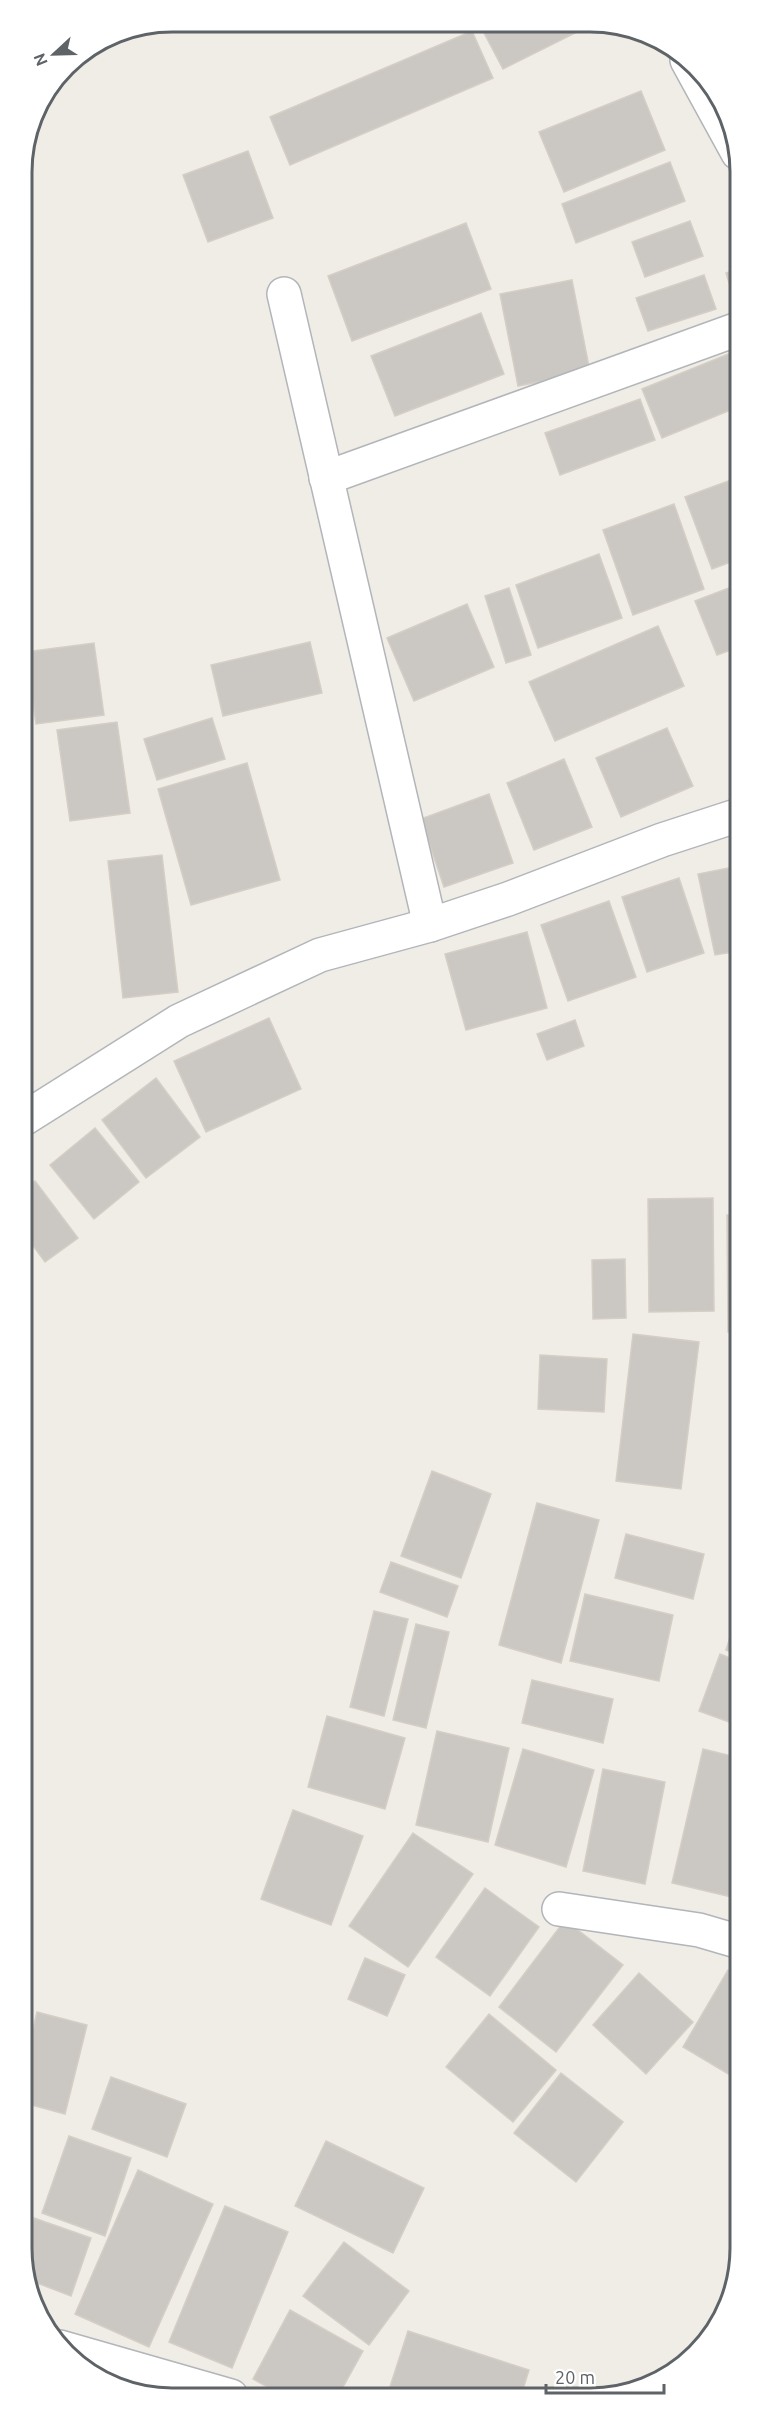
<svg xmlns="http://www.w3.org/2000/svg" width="762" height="2420" font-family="Ubuntu,sans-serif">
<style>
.building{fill:#cbc8c3;stroke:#d5cec5;stroke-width:1.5}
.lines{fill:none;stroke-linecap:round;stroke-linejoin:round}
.street-casing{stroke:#b2b5b9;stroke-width:36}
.street{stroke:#fff;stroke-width:33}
.rim{fill:none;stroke:#5e6367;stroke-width:3}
</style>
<rect width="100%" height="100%" fill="#f0ede7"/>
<g class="building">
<polygon points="495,23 593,24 503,69 482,29"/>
<polygon points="472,31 493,78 290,165 270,117"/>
<polygon points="641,91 665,150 564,192 539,132"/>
<polygon points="248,151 273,218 208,242 183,175"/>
<polygon points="670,162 685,201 576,243 562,204"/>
<polygon points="690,221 703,256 645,277 632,242"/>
<polygon points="466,223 491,289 352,341 328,276"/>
<polygon points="738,269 738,301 735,302 726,273"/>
<polygon points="704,275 716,309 648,331 636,298"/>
<polygon points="572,280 590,372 518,386 500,294"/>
<polygon points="481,313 504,374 395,416 371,356"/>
<polygon points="738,350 738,407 662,438 642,389"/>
<polygon points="640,399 655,440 560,475 545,433"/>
<polygon points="739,477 739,559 712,569 685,497"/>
<polygon points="674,504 704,589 633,615 603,530"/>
<polygon points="599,554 622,618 538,648 516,585"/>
<polygon points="739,584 739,647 717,655 695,601"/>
<polygon points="509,588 531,655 506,663 485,596"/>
<polygon points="467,604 494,667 414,701 387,638"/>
<polygon points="658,626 684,686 555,741 529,682"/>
<polygon points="310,642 322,693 223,716 211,665"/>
<polygon points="94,643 104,715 36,724 26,652"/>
<polygon points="212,718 225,759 157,780 144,739"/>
<polygon points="117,722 130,813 70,821 57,730"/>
<polygon points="667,728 693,786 621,817 596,758"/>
<polygon points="564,759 592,827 534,850 507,783"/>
<polygon points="247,763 280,880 191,905 158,789"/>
<polygon points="489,794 513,863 444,887 421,819"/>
<polygon points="162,855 178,992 123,998 108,861"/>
<polygon points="739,866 739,951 715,955 698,874"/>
<polygon points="679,878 704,953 647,972 622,897"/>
<polygon points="609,901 636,977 568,1001 541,925"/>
<polygon points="527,932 547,1008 466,1030 445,954"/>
<polygon points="269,1018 301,1089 206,1132 174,1061"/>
<polygon points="575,1020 584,1046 547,1060 537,1034"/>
<polygon points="156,1078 200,1137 146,1178 102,1120"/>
<polygon points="95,1128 139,1182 94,1219 50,1165"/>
<polygon points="35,1181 78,1238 45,1262 23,1232 23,1190"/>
<polygon points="713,1198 714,1311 649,1312 648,1199"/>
<polygon points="727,1215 739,1215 740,1332 728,1332"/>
<polygon points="625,1259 626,1318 593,1319 592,1260"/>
<polygon points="633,1334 699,1342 681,1489 616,1481"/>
<polygon points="540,1355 607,1359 604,1412 538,1409"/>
<polygon points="432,1471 491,1494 461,1578 401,1556"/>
<polygon points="537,1503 599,1520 561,1663 499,1645"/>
<polygon points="626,1534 704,1554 693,1599 615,1578"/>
<polygon points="391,1562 458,1586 447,1617 380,1592"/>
<polygon points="585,1594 673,1615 659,1681 570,1661"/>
<polygon points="740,1605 740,1655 726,1650"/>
<polygon points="374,1611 408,1619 384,1716 350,1707"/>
<polygon points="416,1624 449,1632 426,1728 393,1720"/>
<polygon points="720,1654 740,1662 740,1726 699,1711"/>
<polygon points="532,1680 613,1699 603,1743 522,1723"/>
<polygon points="327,1716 405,1738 385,1809 308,1787"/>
<polygon points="437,1731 509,1748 488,1842 416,1825"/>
<polygon points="523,1749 594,1770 566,1867 495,1845"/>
<polygon points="703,1749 740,1758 740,1899 672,1883"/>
<polygon points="603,1769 665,1782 645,1884 583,1871"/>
<polygon points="293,1810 363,1836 331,1925 261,1899"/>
<polygon points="413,1833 473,1874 408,1967 349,1926"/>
<polygon points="485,1888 539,1927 490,1996 436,1957"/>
<polygon points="565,1920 623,1965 556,2052 499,2007"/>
<polygon points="365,1958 405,1975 387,2016 348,1999"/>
<polygon points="728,1970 740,1977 740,2081 683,2047"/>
<polygon points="639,1973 693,2022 646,2074 593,2025"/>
<polygon points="37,2012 87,2025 65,2114 24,2103 24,2066"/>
<polygon points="489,2014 556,2070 513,2122 446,2067"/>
<polygon points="561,2073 623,2122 576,2182 514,2133"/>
<polygon points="111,2077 186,2104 167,2157 92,2129"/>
<polygon points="69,2136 131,2158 105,2236 42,2213"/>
<polygon points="326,2141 424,2188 393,2253 295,2206"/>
<polygon points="138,2170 213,2204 149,2347 75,2314"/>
<polygon points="225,2206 288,2232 232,2368 169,2342"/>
<polygon points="34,2218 91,2238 71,2296 24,2278 24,2249"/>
<polygon points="344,2242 409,2291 369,2345 303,2296"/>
<polygon points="290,2310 363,2351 338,2396 284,2396 253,2379"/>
<polygon points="408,2331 529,2370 521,2396 387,2396"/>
</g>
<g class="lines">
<defs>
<g id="street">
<polyline points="687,60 738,153"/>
<polyline points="284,294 430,925"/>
<polyline points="326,478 738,329"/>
<polyline points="22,1120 179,1021 320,955 430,925 508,899 662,840 739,815"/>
<polyline points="559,1909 699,1930 740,1942"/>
<polyline points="60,2347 231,2396"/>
</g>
</defs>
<use href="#street" class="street-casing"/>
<use href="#street" class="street"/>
</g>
<path d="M0 0H762V2420H0ZM172 32H590A140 140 0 0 1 730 172V2248A140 140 0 0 1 590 2388H172A140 140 0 0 1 32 2248V172A140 140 0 0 1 172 32Z" fill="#fff" fill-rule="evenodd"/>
<path class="rim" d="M172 32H590A140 140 0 0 1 730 172V2248A140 140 0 0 1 590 2388H172A140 140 0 0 1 32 2248V172A140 140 0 0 1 172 32Z"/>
<g transform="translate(54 54) rotate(248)" stroke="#ffffff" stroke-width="4.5" paint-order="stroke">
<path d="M0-4.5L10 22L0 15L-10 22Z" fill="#5e6367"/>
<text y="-9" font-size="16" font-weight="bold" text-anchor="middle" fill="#5e6367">N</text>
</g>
<path d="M546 2384v9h118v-9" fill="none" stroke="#5e6367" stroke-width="3"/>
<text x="555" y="2384" font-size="18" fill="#5e6367" stroke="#ffffff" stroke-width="4.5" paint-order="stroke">20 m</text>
</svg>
